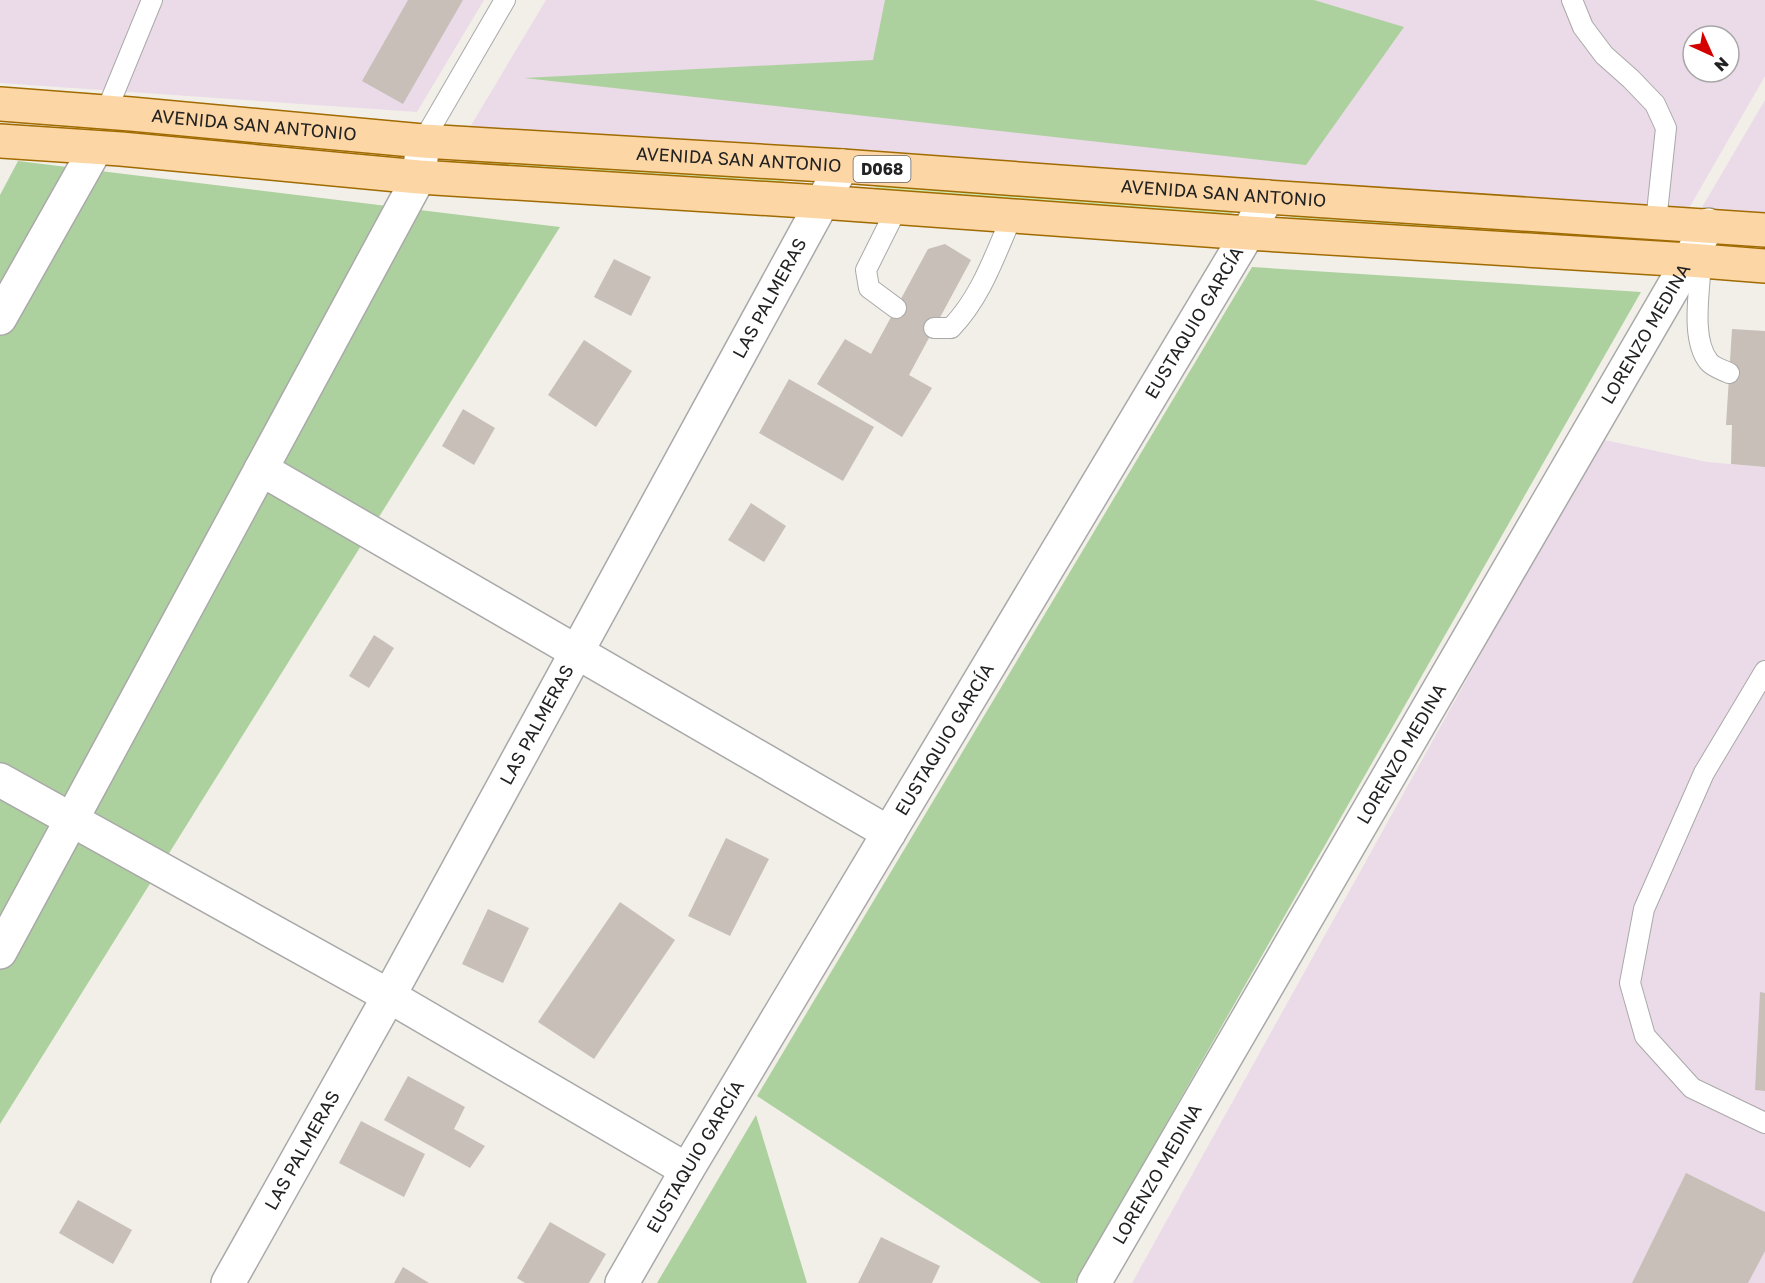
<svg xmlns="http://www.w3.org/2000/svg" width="1765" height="1283" font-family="'Golos Text',sans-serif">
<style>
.industrial{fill:#ebdbe8;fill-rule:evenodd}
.grass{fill:#cdebb0}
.forest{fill:#add19e}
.building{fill:#c7bfb8}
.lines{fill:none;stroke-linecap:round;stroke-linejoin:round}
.service-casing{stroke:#a9a9a9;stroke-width:22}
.minor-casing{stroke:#a9a9a9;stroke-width:36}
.primary-casing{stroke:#a06b00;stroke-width:36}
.service{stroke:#fff;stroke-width:20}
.minor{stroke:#fff;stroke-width:33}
.primary{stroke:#fcd6a4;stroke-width:33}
.labels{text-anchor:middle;stroke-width:4.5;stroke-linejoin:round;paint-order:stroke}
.shield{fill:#fff;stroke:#646464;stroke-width:1.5}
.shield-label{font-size:16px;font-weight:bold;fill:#222}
.street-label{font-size:18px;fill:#222;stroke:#fff}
</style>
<rect width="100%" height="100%" fill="#f2efe9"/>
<g class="industrial">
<polygon points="0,0 484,0 417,112 0,83"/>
<path d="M546,0h1219v76l-77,134 -1218,-83zM1693,36h36v36h-36z"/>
<polygon points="1765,100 1765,214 1701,209"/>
<polygon points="1600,439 1707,462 1765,467 1765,1283 1132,1283"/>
</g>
<g class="grass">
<polygon points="464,160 782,178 784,181 781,185 467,162"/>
<polygon points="878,185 1230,210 1233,212 1230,216 877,191 875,186"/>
<polygon points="1294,215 1658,238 1655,243 1291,220 1292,216"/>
</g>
<g class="forest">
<polygon points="885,0 1314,0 1404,27 1306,165 524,78 873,60"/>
<polygon points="18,161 560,227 0,1124 0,195"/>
<polygon points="1252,267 1641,292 1075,1283 1041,1283 757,1096"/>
<polygon points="756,1115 807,1283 657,1283"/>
</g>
<g class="building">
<polygon points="408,0 463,0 403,104 362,81"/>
<polygon points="945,244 971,260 909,375 932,388 902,437 817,384 845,339 871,354 928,249"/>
<polygon points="614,259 651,277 631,316 594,297"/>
<polygon points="1732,329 1765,331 1765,467 1731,464 1732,425 1726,425"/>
<polygon points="584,340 632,371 596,427 548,395"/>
<polygon points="789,379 874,427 843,481 759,433"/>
<polygon points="463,409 495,428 474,465 442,446"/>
<polygon points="751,503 786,526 764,562 728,540"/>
<polygon points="374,635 394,648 369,688 349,676"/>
<polygon points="726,838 769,859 730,936 688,916"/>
<polygon points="620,902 675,940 594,1059 538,1022"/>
<polygon points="488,909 529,928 503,983 462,964"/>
<polygon points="1760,992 1765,993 1765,1091 1755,1090"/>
<polygon points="408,1076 465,1107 454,1129 485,1146 470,1168 384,1120"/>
<polygon points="361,1121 425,1154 404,1197 339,1163"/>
<polygon points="1686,1173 1765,1212 1765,1251 1748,1283 1632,1283"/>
<polygon points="78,1200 132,1230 113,1264 59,1233"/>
<polygon points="550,1222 606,1254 589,1283 525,1283 517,1278"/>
<polygon points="881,1237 940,1266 932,1283 858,1283"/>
<polygon points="403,1267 429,1283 394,1283"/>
</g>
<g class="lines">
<defs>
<g id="service">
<polyline points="1572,0 1583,27 1604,55 1631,79 1655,104 1666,128 1656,222"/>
<polyline points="106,112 152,0"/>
<polyline points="423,141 505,0"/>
<path d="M1701,261c-1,28 -11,78 8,101 4,5 14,8 20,11"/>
<polyline points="896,308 869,288 866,270 897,208"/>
<path d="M934,328h17c30,-31 44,-73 61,-112"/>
<polyline points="1765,671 1704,773 1644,909 1630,983 1645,1036 1692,1088 1765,1123"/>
</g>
<g id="minor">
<polyline points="0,318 96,148"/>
<polyline points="261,469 889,833"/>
<polyline points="0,780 389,996 687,1170"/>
<polyline points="0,952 419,177 423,141"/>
<path id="s1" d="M228,1283l156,-278 458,-839"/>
<path id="s2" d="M622,1283l65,-113 561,-937 19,-36"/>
<path id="s3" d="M1094,1283l595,-1023 19,-35"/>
</g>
<g id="primary">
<path id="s4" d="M0,104l131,10 292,27 419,25 425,31 498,33"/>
<polyline points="0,141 121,149 419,177 821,202 1248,233 1689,260 1765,266"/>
</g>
</defs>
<use href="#service" class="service-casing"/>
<use href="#minor" class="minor-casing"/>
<use href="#primary" class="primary-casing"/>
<use href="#service" class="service"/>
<use href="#minor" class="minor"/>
<use href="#primary" class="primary"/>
</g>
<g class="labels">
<rect class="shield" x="853.5" y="156" width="57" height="26" rx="4.5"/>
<g class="shield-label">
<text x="882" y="175">D068</text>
</g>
<g class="street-label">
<text dy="6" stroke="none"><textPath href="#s4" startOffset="255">AVENIDA SAN ANTONIO</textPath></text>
<text dy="6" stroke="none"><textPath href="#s4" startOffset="741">AVENIDA SAN ANTONIO</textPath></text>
<text dy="6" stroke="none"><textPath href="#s4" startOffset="1227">AVENIDA SAN ANTONIO</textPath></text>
<text dy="6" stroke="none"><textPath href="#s1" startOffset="1124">LAS PALMERAS</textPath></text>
<text dy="6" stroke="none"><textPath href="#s2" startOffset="1118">EUSTAQUIO GARCÍA</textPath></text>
<text dy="6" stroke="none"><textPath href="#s3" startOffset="1098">LORENZO MEDINA</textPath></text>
<text dy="6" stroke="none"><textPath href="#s1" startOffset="638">LAS PALMERAS</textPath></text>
<text dy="6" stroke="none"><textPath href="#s2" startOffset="632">EUSTAQUIO GARCÍA</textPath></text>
<text dy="6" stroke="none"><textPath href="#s3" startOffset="612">LORENZO MEDINA</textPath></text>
<text dy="6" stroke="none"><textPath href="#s1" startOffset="152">LAS PALMERAS</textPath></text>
<text dy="6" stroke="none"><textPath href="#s2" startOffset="146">EUSTAQUIO GARCÍA</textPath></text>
<text dy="6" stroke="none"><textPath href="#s3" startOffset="126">LORENZO MEDINA</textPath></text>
</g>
</g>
<g transform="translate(1711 54) rotate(135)"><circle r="28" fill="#ffffff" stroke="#a7a7a7" stroke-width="1.5"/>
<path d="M0-4.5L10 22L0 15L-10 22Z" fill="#d40000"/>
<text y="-9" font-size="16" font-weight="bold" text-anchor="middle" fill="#222222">N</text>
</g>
</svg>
